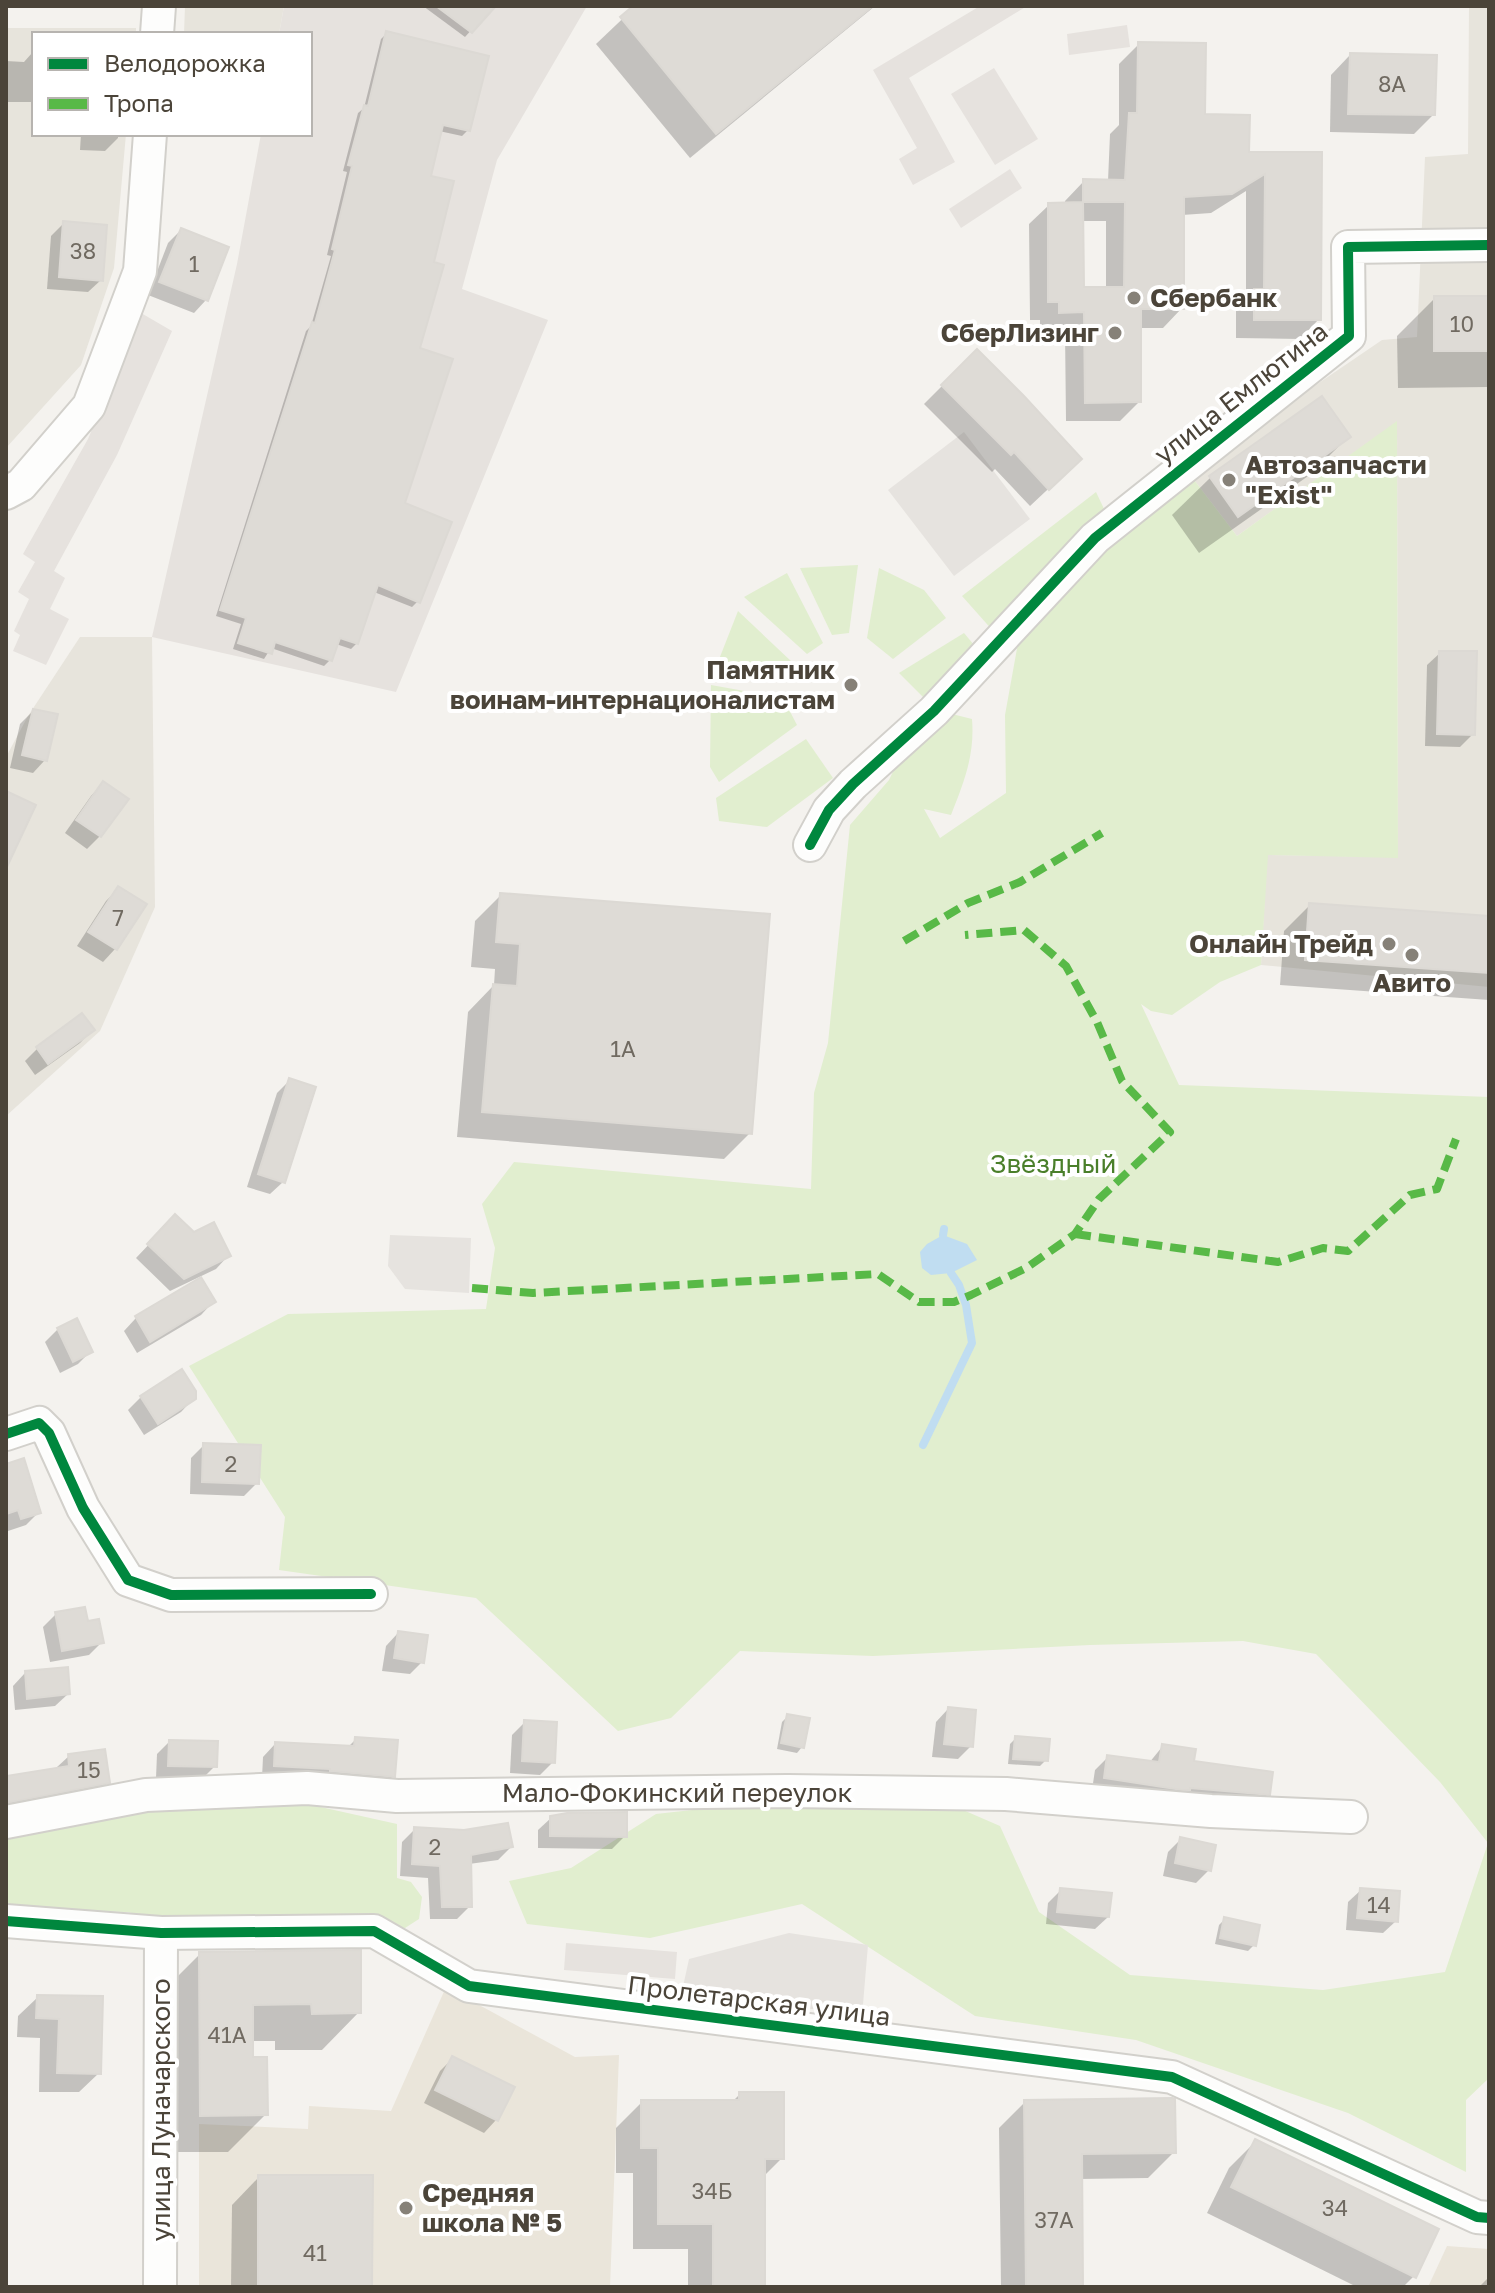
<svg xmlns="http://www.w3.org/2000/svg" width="1495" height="2293" font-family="'Golos Text',sans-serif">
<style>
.residential{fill:#e7e4dc}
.industrial{fill:#e6e2de}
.education{fill:#eae5da}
.green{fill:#e1eecf}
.parking{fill:#e6e3df}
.water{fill:#c0ddf1}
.shadow{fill:#0003;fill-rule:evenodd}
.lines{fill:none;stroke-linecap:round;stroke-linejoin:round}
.stream{stroke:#c0ddf1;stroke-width:8}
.building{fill:#dedbd6;stroke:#dcd9d4;stroke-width:2;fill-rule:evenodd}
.street-casing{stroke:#d2d0cb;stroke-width:36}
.street{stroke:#fdfdfc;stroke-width:32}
.quiet{stroke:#58b947;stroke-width:8;stroke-dasharray:16 8;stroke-linecap:butt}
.cycleway-casing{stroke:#fff;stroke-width:15}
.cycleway{stroke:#00873e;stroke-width:10}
.poi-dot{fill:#868178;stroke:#fff;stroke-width:3}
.labels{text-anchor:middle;stroke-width:8;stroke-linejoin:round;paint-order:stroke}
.number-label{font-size:22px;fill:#706a61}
.poi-label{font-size:26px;font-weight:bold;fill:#4b4439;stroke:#fff;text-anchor:start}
.street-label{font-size:26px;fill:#4b4439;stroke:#fff}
.park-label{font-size:26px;fill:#4a7f2a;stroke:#fff}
</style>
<rect width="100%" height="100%" fill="#f4f2ee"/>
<g class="residential">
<polygon points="185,6 284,6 279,34 184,34"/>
<polygon points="1469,6 1489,6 1489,987 1261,965 1267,855 1398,857 1397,422 1237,536 1188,472 1382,340 1417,337 1425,157 1468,154"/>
<polygon points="6,28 136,28 136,34 34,34 34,134 126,134 114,268 81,365 6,448"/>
<polygon points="80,637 152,637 155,907 100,1031 6,1116 6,757 28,716"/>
</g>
<g class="industrial">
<polygon points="284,6 587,6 497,160 462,289 548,320 396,692 152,637 237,264 261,134 310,134 310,34 279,34"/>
<polygon points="980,6 1027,6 909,78 955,162 913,185 899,159 917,148 873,70"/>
<polygon points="1127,25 1130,47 1069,55 1067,34"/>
<polygon points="994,68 1038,139 995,165 951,94"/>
<polygon points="1010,169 1022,188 961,228 949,209"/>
<polygon points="141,313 172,331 117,455 54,571 65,578 50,609 69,619 46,665 13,651 20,635 14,631 29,599 18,592 35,562 23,554 88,439"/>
<polygon points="566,1943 677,1952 675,1979 564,1970"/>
</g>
<g class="education">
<polygon points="446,1987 575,2057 619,2055 610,2287 199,2287 199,2124 308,2129 309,2106 391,2111"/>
<polygon points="1447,2246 1489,2249 1489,2287 1428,2287"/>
</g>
<g class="green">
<path d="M1397,421l1,437 -130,-3 -7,110 -41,17 -48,33 -21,-4 -10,-7 38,81 310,12v981l-23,22v72l-118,-59 -212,-73 -161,-24 -173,-112 -152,34 -123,-14 -18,-43 62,-13 85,-54 181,-20 103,6 60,26 39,86 91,63 193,15 122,-18 43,-129 -48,-61 -124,-128 -73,-13 -153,4 -217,11 -133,-5 -69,67 -53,13 -142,-133 -197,-28 6,-53 -96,-151 99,-52 198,-5 9,-61 -13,-44 32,-42 297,27 3,-96 14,-50 22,-218 39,-45 18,-37 45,-29 20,5c3,36 -8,63 -21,96l-27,-6 16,29 66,-45 -1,-78 13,-72 71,-87 99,-84 49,64z"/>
<polygon points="1096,492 1106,513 994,632 962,596"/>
<polygon points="858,565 849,633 832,635 800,568"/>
<polygon points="879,568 924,590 946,618 893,659 867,638"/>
<polygon points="787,573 823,643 807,654 744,597"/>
<polygon points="738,611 792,662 786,679 716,667"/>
<polygon points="964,633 974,645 924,698 899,673"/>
<polygon points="711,685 783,698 797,725 719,782 710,767"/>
<polygon points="806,739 833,778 767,827 719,821 716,798"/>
<polygon points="289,1800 397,1824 397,1878 411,1882 422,1897 419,1919 405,1928 186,1922 126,1912 6,1909 6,1828 146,1802"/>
</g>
<g class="parking">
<polygon points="964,432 1030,519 954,576 888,490"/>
<polygon points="390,1235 471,1238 469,1293 405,1289 388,1266"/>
<polygon points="789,1933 868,1945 862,2016 682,1991 689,1959"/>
</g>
<polygon class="water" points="943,1235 967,1244 977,1260 951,1273 931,1275 922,1268 920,1252 927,1244"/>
<g class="shadow">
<polygon points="423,6 493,6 465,37"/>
<polygon points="636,6 875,6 690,158 596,44"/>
<polygon points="387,33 468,130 462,136 439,131 428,177 431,264 418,349 403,504 418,601 412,607 374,592 357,643 351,649 336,644 330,660 324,666 271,648 264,659 233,649 241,624 216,616 306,331 311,326 331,256 327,255 347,172 343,171 358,113 364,108 381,39"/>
<path d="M1139,44l64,72 44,38h73l-1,165 -19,20 -64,-1v-28l10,-10v-109l-35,22 -29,2v93l-19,20h-24v74l-19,19h-54l-1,-90h-25v-11h-10l-1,-96 20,-19 16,-1v-3l19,-20h24l2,-47 9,-9v-61zM1081,221h25v68h-24z"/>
<polygon points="32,53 34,102 6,102 6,61 24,62"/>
<polygon points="1350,55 1433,115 1414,134 1330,132 1331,75"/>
<polygon points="81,134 118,134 118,138 105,151 80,150"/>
<polygon points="64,223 101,280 88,292 47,289 51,236"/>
<polygon points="181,230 206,300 194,313 148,295 168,243"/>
<polygon points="1435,298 1489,298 1489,387 1398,388 1397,336"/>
<polygon points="977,351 1061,477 1030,506 995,469 992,472 924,404"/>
<polygon points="1322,398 1349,436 1311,474 1199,553 1172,515 1210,478"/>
<polygon points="1440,653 1473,734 1460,747 1425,746 1427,665"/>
<polygon points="33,711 45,760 33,773 10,768 20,724"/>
<polygon points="103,783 100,836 87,849 65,833 91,796"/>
<polygon points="119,888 144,904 115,949 103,962 77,946 106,901"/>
<polygon points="501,895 750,1133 724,1159 457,1137 468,1012 494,985 495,969 471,967 475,921"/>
<polygon points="1310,905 1489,918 1489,1000 1280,985 1284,931"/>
<polygon points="92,1030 80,1043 35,1075 25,1061 37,1049"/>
<polygon points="290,1080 283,1182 270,1194 247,1187 277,1093"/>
<polygon points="175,1217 194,1235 228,1256 216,1269 170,1291 136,1258"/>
<polygon points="213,1302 201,1315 137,1353 124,1331 136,1318"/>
<polygon points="58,1329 90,1352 78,1364 60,1373 45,1342"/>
<polygon points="141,1397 194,1398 181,1412 144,1435 128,1410"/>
<polygon points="204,1445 257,1483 244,1496 190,1494 191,1458"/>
<polygon points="6,1466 39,1512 26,1525 8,1531 6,1523"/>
<polygon points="56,1614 86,1623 102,1642 89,1655 50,1662 43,1627"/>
<polygon points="398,1633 422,1662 410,1674 382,1671 386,1646"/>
<polygon points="25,1673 68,1694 55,1706 15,1710 13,1686"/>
<polygon points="948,1709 971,1746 958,1759 932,1757 936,1722"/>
<polygon points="788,1716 802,1747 797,1753 777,1749 782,1722"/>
<polygon points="525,1722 553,1762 540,1775 510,1773 512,1735"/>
<polygon points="1016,1738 1046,1760 1040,1766 1008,1764 1010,1744"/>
<polygon points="356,1739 393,1776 380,1789 262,1778 263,1757 275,1744 347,1748"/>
<polygon points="169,1742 215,1766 202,1779 156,1778 157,1754"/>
<polygon points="1162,1747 1192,1763 1268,1794 1255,1806 1092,1790 1095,1770 1108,1757 1149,1763"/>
<polygon points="69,1756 108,1782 96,1794 6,1812 6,1778 56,1768"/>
<polygon points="551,1818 625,1836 612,1849 538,1848 538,1830"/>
<polygon points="415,1829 511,1847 498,1860 469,1864 470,1906 457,1919 430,1919 428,1878 400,1876 402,1842"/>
<polygon points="1181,1839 1209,1870 1196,1883 1163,1876 1168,1852"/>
<polygon points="1061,1890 1108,1917 1095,1929 1046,1924 1048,1903"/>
<polygon points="1361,1890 1396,1921 1383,1933 1346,1930 1348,1902"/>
<polygon points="1225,1919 1254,1945 1248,1951 1215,1944 1219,1925"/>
<polygon points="200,1954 359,2012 322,2050 275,2050 275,2041 251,2041 251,2059 266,2114 228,2152 163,2152 163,1991"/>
<polygon points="38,1997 101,1998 99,2073 79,2092 39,2092 40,2038 17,2037 18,2016"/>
<polygon points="453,2058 496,2120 484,2133 424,2103 440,2071"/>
<polygon points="740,2094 782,2158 763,2177 763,2287 688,2287 688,2249 633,2249 633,2173 616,2173 616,2128 642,2102 732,2102"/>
<polygon points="1025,2102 1174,2152 1148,2178 1080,2179 1081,2287 1001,2287 999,2128"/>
<polygon points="1255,2142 1414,2276 1403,2287 1357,2287 1207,2213 1229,2168"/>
<polygon points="259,2177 370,2287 231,2287 232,2205"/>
<polygon points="1489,2277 1489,2287 1479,2287"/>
</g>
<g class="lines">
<g class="stream">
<polyline points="943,1235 944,1229"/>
<polyline points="923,1445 972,1343 966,1305 959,1285 951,1273"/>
</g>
</g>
<g class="building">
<polygon points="436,6 496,6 472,33"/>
<polygon points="633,6 873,6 716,134 620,17"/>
<polygon points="386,31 489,56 470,131 443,125 431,176 454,181 434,262 444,265 420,348 453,359 405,503 452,522 420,603 378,585 358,644 340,638 332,661 275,642 272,654 238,643 246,618 220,610 312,322 315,323 335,250 332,249 352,166 348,165 364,105 368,106"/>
<path d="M1138,42l68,1 -1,71 45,1 -1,37h73l-1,168h-67v-31h10l1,-115 -33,20 -48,3v112h-43v93l-56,1 -1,-91 -25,1v-11h-11v-99l35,-1v-23l42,1 4,-67h8zM1083,202h42l-1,85h-40z"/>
<polygon points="1350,53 1437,55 1435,115 1348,114"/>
<polygon points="63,221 107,225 103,281 59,277"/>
<polygon points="181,228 229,247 208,301 159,282"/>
<rect x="1434" y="296" width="55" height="55"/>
<polygon points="977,349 1024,396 1082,459 1049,490 1014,452 1011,455 941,385"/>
<polygon points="1322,396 1351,437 1238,517 1209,476"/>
<polygon points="1439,651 1477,651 1475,735 1437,734"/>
<polygon points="33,709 58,714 47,761 22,755"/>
<polygon points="103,781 129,799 101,837 76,820"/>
<polygon points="6,791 36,805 6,869"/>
<polygon points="118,886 147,904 117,950 88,932"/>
<polygon points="500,893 770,914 752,1134 482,1112 493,984 517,986 520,944 496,942"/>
<polygon points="1309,903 1489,916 1489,973 1305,960"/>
<polygon points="82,1013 95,1030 48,1064 36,1047"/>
<polygon points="289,1078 316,1087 285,1183 258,1174"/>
<polygon points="175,1214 194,1232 214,1222 231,1256 184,1279 147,1244"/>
<polygon points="201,1277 216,1302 150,1342 135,1316"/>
<polygon points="77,1318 93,1352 73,1362 57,1328"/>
<polygon points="182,1369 196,1391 196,1399 158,1424 140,1396"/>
<polygon points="203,1443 261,1445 259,1484 202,1482"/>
<polygon points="24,1458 41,1513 21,1519 18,1510 6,1514 6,1464"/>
<polygon points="85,1607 88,1621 99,1619 104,1643 62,1651 55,1612"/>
<polygon points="398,1631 428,1635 424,1663 394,1658"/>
<polygon points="68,1667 70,1694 27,1699 25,1671"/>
<polygon points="948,1707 976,1710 973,1747 944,1744"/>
<polygon points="787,1714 810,1718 804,1748 781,1743"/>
<polygon points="524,1720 557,1722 555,1763 522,1761"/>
<polygon points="1015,1736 1050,1739 1048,1761 1013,1759"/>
<polygon points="355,1737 398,1740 395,1777 330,1771 330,1769 274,1766 275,1742 354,1746"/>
<polygon points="169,1740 218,1741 217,1767 168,1766"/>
<polygon points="1162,1744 1196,1749 1194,1761 1273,1772 1270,1795 1190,1788 1190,1790 1182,1790 1104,1778 1107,1755 1159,1762"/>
<polygon points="105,1749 110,1783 6,1803 6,1776 69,1766 68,1754"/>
<polygon points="627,1812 627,1837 550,1836 550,1816 567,1813"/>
<polygon points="508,1823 513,1847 471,1855 472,1907 442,1907 440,1866 412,1864 414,1827 464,1830"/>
<polygon points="1180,1837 1216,1845 1211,1871 1175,1863"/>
<polygon points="1060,1888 1112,1893 1109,1917 1057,1912"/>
<polygon points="1360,1888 1400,1891 1398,1922 1357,1918"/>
<polygon points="1224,1917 1260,1925 1256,1946 1220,1938"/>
<polygon points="361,1950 361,2013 312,2014 311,2004 253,2005 253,2057 267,2057 268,2115 200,2116 199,1952"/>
<polygon points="37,1995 103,1996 101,2074 57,2073 59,2019 36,2018"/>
<polygon points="452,2056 515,2087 498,2121 435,2090"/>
<polygon points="739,2092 784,2092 784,2159 765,2159 765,2287 713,2287 713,2224 658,2224 658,2148 641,2148 641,2100 739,2100"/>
<polygon points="1172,2098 1175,2099 1176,2153 1082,2154 1083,2287 1026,2287 1024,2100"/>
<polygon points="1255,2139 1439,2229 1416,2278 1231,2187"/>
<polygon points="258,2175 373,2175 372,2287 258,2287"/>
</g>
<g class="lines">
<defs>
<g id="street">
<polyline points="157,34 159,6"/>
<polyline points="6,493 21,485 89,406 140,271 150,134"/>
<polyline points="810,845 829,810 853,784 934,711 1095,538 1349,336 1348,247 1489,245"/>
<polyline points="6,1434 39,1423 49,1433 83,1508 128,1580 171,1595 371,1594"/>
<polyline points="6,1822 146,1795 307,1788 397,1796 788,1791 1006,1794 1211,1811 1351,1817"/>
<polyline points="6,1921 161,1933 374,1931 469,1986 1172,2077 1477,2217 1489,2218"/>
<polyline points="160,2287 161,1933"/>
</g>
</defs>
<use href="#street" class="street-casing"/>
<use href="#street" class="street"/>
<g class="quiet">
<polyline points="904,941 968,903 1020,882 1102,833"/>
<polyline points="1075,1234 1278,1262 1323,1248 1348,1251 1410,1195 1437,1189 1456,1139"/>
<polyline points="472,1288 533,1293 878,1274 919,1302 954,1302 971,1295 1026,1268 1075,1234 1099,1199 1170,1132 1122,1081 1097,1022 1066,966 1024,930 965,935"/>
</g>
<defs>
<g id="cycleway">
<polyline points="810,845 829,810 853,784 934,711 1095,538 1349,336 1348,247 1489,245"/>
<polyline points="6,1434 39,1423 49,1433 83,1508 128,1580 171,1595 371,1594"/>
<polyline points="6,1921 161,1933 374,1931 469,1986 1172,2077 1477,2217 1489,2218"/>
</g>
</defs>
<use href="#cycleway" class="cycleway-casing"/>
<use href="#cycleway" class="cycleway"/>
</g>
<g class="poi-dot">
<circle cx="1134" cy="298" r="8"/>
<circle cx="1115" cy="333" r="8"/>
<circle cx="1229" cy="480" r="8"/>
<circle cx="851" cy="685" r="8"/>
<circle cx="1389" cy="944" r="8"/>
<circle cx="1412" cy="955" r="8"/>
<circle cx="406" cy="2208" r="8"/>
</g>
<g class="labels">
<g class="number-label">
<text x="1392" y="92">8А</text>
<text x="83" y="259">38</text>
<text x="194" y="272">1</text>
<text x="1462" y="332">10</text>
<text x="118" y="926">7</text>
<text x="623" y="1057">1А</text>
<text x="231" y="1472">2</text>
<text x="89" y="1778">15</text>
<text x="435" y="1855">2</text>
<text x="1379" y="1913">14</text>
<text x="227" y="2043">41А</text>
<text x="712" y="2199">34Б</text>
<text x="1335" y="2216">34</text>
<text x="1054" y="2228">37А</text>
<text x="315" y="2261">41</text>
</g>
<g class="poi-label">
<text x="1150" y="307">Сбербанк</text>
<text x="1099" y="342" text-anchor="end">СберЛизинг</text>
<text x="1245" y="474">Автозапчасти<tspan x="1245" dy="30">"Exist"</tspan></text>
<text x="835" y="679" text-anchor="end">Памятник<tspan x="835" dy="30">воинам-интернационалистам</tspan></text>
<text x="1373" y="953" text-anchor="end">Онлайн Трейд</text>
<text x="1412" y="992" text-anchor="middle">Авито</text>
<text x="422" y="2202">Средняя<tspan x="422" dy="30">школа № 5</tspan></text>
</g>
<g class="street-label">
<text transform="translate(1241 393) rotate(-38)" y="9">улица Емлютина</text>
<text x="677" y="1802">Мало-Фокинский переулок</text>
<text transform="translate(759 2001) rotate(7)" y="9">Пролетарская улица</text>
<text transform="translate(161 2110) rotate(-90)" y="9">улица Луначарского</text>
</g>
<g class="park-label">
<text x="1053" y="1173">Звёздный</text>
</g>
</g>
<rect width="1495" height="2293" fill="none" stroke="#4b4439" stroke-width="16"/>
<rect x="32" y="32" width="280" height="104" fill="#ffffff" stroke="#b7b4b0" stroke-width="2"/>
<rect x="48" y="58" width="40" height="12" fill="#00873e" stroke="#b7b4b0" stroke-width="2"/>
<text x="104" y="72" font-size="24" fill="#4b4439">Велодорожка</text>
<rect x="48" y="98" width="40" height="12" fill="#58b947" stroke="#b7b4b0" stroke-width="2"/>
<text x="104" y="112" font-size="24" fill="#4b4439">Тропа</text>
</svg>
